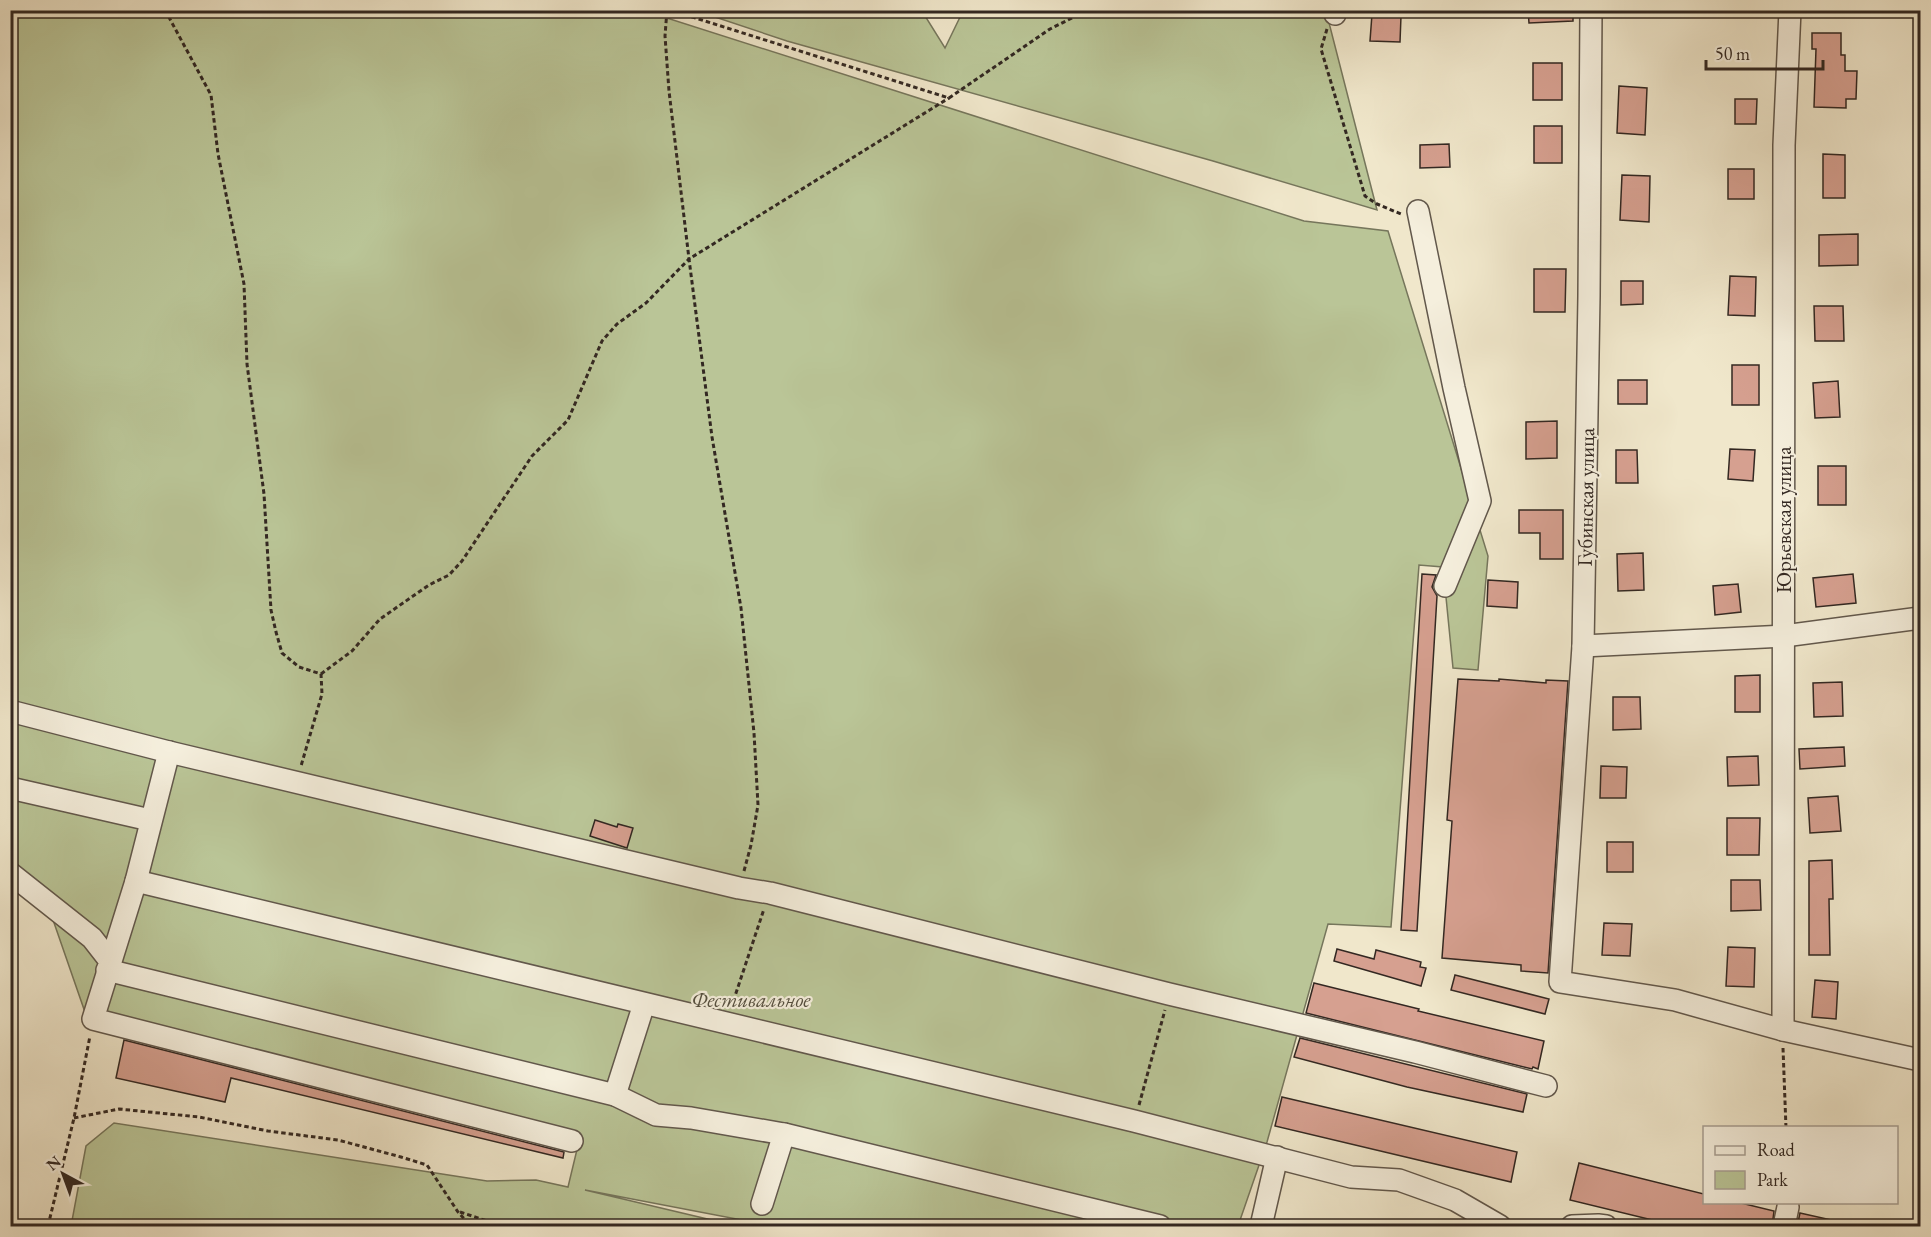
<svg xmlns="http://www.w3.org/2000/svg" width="1931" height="1237" font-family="'EB Garamond',serif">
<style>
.green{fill:#bac597;stroke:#76765c;stroke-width:1.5}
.building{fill:#d6a090;stroke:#332822;stroke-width:1.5}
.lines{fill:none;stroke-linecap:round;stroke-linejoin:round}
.minor-casing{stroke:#62584c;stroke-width:24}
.path{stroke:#332822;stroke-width:3;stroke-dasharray:4.5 3;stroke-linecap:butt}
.minor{stroke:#f5efdd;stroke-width:21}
.labels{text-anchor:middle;stroke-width:4.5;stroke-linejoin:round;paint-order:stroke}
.street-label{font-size:21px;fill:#332822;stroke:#f5efdd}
.park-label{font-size:21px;font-style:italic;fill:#554f3f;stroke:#f5efdd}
</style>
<rect width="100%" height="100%" fill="#f0e7cb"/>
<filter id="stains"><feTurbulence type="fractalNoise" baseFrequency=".00333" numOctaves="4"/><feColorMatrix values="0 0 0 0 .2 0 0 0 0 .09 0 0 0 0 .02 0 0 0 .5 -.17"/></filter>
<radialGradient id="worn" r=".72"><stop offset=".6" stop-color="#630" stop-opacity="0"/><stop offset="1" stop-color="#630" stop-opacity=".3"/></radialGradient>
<g class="green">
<polygon points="11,11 645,11 1304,221 1388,231 1488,556 1478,670 1453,668 1443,567 1419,565 1391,927 1328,924 1267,1142 1238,1226 773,1226 585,1190 737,1226 71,1226 86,1146 114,1123 487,1181 536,1180 568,1187 580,1137 86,1015 43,891 11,863"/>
<polygon points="697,11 922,11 945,48 963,11 1326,11 1377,210 1213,161 787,41"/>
</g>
<g class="building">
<polygon points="1528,10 1573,10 1573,21 1529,23"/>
<polygon points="1372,14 1401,16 1400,42 1370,41"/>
<polygon points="1812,33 1841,33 1841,55 1845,55 1845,71 1857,71 1856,99 1846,99 1846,108 1814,107 1816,49 1812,49"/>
<rect x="1533" y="63" width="29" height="37"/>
<polygon points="1619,86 1647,88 1645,135 1617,133"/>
<polygon points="1735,99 1757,99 1756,124 1735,124"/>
<rect x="1534" y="126" width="28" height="37"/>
<polygon points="1449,144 1450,167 1420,168 1420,145"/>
<polygon points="1823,154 1845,155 1845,198 1823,198"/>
<rect x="1728" y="169" width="26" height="30"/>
<polygon points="1622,175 1650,176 1649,222 1620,220"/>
<polygon points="1858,234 1858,265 1819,266 1819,235"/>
<polygon points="1534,269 1566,269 1565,312 1534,312"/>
<polygon points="1730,276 1756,277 1755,316 1728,315"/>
<polygon points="1621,281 1643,281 1643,304 1621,305"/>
<polygon points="1814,306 1843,306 1844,341 1815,341"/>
<rect x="1732" y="365" width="27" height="40"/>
<rect x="1618" y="380" width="29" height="24"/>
<polygon points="1838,381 1840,417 1815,418 1813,383"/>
<polygon points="1557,421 1557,458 1526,459 1526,422"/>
<polygon points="1730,449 1755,450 1753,481 1728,479"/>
<polygon points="1616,450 1637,450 1638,483 1616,483"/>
<rect x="1818" y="466" width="28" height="39"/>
<polygon points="1519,510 1563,510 1563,559 1540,559 1540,533 1519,533"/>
<polygon points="1643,553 1644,590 1618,591 1617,554"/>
<polygon points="1422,574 1436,575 1432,587 1437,596 1417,931 1401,930"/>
<polygon points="1853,574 1856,603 1816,607 1813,578"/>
<polygon points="1488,580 1518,582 1517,608 1487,606"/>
<polygon points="1738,584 1741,612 1715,615 1713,586"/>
<polygon points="1760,675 1760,712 1735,712 1735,676"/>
<polygon points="1458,679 1499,681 1499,679 1546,683 1546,680 1568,681 1548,973 1521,971 1521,965 1442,958 1452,821 1447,820"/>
<polygon points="1842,682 1843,716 1814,717 1813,683"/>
<polygon points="1613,697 1640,697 1641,729 1613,730"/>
<polygon points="1844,747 1845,766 1800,769 1799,749"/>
<polygon points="1758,756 1759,785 1728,786 1727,757"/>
<polygon points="1601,766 1627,767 1626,798 1600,798"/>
<polygon points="1838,796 1841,831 1810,833 1808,798"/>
<polygon points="1727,818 1760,818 1759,855 1727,855"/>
<polygon points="595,820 617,827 618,824 633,828 627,848 590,836"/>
<rect x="1607" y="842" width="26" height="30"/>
<polygon points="1832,860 1833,899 1829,899 1830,955 1809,955 1809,861"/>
<polygon points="1731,880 1760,880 1761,910 1731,911"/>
<polygon points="1604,923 1632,924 1630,956 1602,955"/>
<polygon points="1728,947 1755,948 1754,987 1726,986"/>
<polygon points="1337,949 1374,959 1376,950 1421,962 1420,967 1426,968 1421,986 1334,961"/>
<polygon points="1455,975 1549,999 1545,1014 1451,990"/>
<polygon points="1815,980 1838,982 1836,1019 1812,1017"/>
<polygon points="1314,983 1419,1009 1418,1011 1544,1041 1538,1069 1533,1067 1532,1069 1306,1013"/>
<polygon points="1300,1038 1527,1094 1523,1112 1407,1087 1294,1057"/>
<polygon points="124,1040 564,1152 563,1158 231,1078 225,1102 116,1078"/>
<polygon points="1282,1097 1517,1152 1511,1182 1275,1126"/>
<polygon points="1579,1163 1704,1194 1704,1203 1741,1203 1774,1211 1772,1227 1681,1227 1570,1200"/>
<polygon points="1800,1213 1836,1221 1835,1227 1797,1227"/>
</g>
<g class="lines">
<defs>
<g id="minor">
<polyline points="1334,10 1335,14"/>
<polyline points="1591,10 1589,296 1583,646 1560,982 1675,1000 1783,1030 1920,1060"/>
<polyline points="1418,211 1454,388 1480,501 1445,586"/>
<polyline points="1583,646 1784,636 1920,618"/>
<polyline points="10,711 169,752 739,888 770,893 1169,994 1415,1052 1546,1086"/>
<polyline points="169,752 136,881 93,1019 572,1141"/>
<polyline points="10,788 150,820"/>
<polyline points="10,873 92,938 110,961"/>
<polyline points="136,881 1134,1121 1351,1177 1399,1180 1455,1200 1500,1226"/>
<polyline points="107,970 615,1095 656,1115 691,1118 784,1134 1160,1226"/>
<polyline points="1783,1030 1784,145 1790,10"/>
<polyline points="615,1095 644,1004"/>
<polyline points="762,1204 784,1134"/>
<polyline points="1261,1226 1277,1157"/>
<polyline points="1572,1226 1598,1225 1606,1226"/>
<polyline points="1784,1226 1788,1207"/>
</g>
</defs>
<use href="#minor" class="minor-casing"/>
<g class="path">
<polyline points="165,10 211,95 218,154 244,284 247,364 264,494 271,610 276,632 282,653 299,667 321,674 322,694 301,766"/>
<polyline points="670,10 949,98 1050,29 1088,10"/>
<polyline points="1327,29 1321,49 1365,196 1377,204 1401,214"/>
<polyline points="321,674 352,651 380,619 429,585 449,575 462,561 532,456 568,420 602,341 617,324 646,303 689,259 669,91 665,36 667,10"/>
<polyline points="744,871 751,845 758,805 754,733 741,608 712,437 689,259 949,98"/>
<polyline points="731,1008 764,909"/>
<polyline points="1783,1048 1786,1128"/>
<polyline points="1139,1105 1165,1010"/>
<polyline points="74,1118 119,1109 199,1117 268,1131 338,1140 401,1157 427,1165 458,1212 471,1226"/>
<polyline points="460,1212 502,1226"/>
<polyline points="48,1226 74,1118 90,1036"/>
</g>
<use href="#minor" class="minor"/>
</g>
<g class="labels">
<g class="street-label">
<text transform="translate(1586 497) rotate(-89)" y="7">Губинская улица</text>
<text transform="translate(1784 520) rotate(-90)" y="7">Юрьевская улица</text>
</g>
<g class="park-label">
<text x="751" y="1007">Фестивальное</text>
</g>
</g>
<rect width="1931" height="1237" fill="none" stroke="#f0e7cb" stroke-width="36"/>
<rect x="12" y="12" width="1907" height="1213" fill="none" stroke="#332822" stroke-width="3"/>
<rect x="18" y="18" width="1895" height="1201" fill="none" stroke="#332822" stroke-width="1.5"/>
<rect x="1703" y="1126" width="195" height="78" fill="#f5efdd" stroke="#a79f92" stroke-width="1.5"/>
<rect x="1715" y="1146" width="30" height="9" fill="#f5efdd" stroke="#a79f92" stroke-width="1.5"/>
<text x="1757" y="1156" font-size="18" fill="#332822">Road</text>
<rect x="1715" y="1171" width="30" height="18" fill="#bac597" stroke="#a79f92" stroke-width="1.5"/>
<text x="1757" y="1186" font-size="18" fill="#332822">Park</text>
<g transform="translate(63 1174) rotate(319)" stroke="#f5efdd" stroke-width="4.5" paint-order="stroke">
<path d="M0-4.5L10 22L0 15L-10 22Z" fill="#332822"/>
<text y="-9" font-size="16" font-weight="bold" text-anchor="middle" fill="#332822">N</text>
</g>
<path d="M1706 60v9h117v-9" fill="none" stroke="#332822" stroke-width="3"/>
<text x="1715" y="60" font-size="18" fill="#332822" stroke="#f5efdd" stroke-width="4.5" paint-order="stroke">50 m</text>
<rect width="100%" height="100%" filter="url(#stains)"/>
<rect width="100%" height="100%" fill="url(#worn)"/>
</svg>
